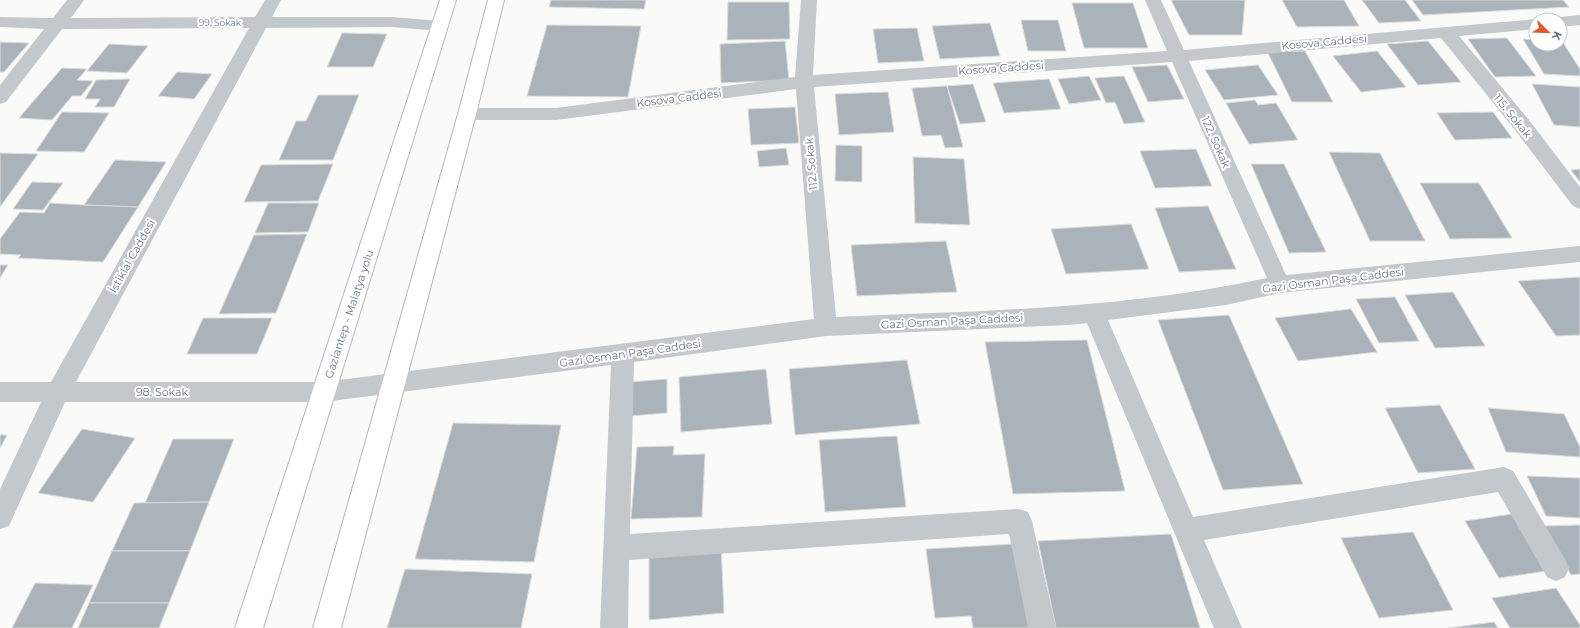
<svg xmlns="http://www.w3.org/2000/svg" width="1580" height="628" font-family="Montserrat,sans-serif">
<style>
.building{fill:#aab3b9;stroke:#dcdcda}
.lines{fill:none;stroke-linecap:round;stroke-linejoin:round}
.highway-casing{stroke:#b4b9bd;stroke-width:2}
.minor{fill:#c3c8cc;fill-rule:evenodd}
.highway{fill:#fff;fill-rule:evenodd}
.labels{text-anchor:middle;stroke-width:4;stroke-linejoin:round;paint-order:stroke}
.far-street-label{font-size:9px;fill:#657683;stroke:#fff}
.street-label{font-size:11px;fill:#657683;stroke:#fff}
</style>
<rect width="100%" height="100%" fill="#fafaf8"/>
<g class="building">
<polygon points="551,0 646,0 644,9 549,7"/>
<polygon points="1171,0 1245,0 1242,35 1189,35"/>
<polygon points="1282,0 1344,0 1359,26 1297,27"/>
<polygon points="1362,0 1405,0 1421,21 1379,23"/>
<polygon points="1412,0 1563,0 1569,7 1423,15"/>
<polygon points="728,2 789,2 790,39 727,40"/>
<polygon points="1072,3 1133,3 1148,48 1084,48"/>
<polygon points="1021,20 1058,20 1066,51 1028,51"/>
<polygon points="990,23 1000,56 940,59 932,26"/>
<polygon points="547,25 641,26 628,97 527,96"/>
<polygon points="917,28 924,61 878,63 873,29"/>
<polygon points="342,33 387,34 373,67 327,67"/>
<polygon points="1507,38 1536,76 1495,77 1468,39"/>
<polygon points="1523,39 1536,40 1536,44 1560,44 1560,41 1562,41 1580,69 1580,76 1544,74"/>
<polygon points="785,41 789,80 721,83 720,44"/>
<polygon points="1428,41 1461,82 1418,85 1387,44"/>
<polygon points="0,42 29,43 4,72 0,72"/>
<polygon points="109,44 148,46 127,73 87,71"/>
<polygon points="1267,51 1305,51 1333,102 1292,102"/>
<polygon points="1377,51 1406,87 1361,92 1333,56"/>
<polygon points="1167,65 1184,99 1148,102 1132,67"/>
<polygon points="1258,65 1278,95 1224,100 1205,70"/>
<polygon points="62,68 87,69 77,80 93,81 81,96 72,96 52,120 19,118"/>
<polygon points="177,72 212,74 194,99 158,96"/>
<polygon points="1089,76 1101,100 1069,104 1058,79"/>
<polygon points="1124,76 1145,122 1124,124 1115,102 1106,103 1095,78"/>
<polygon points="130,79 114,107 95,107 100,99 85,99 96,80"/>
<polygon points="1049,79 1061,109 1004,113 993,83"/>
<polygon points="973,84 986,122 960,124 947,86"/>
<polygon points="1532,84 1580,87 1580,127 1554,125"/>
<polygon points="947,86 963,147 945,148 941,135 922,136 912,88"/>
<polygon points="888,92 894,132 839,135 835,94"/>
<polygon points="318,95 359,95 333,160 279,160 296,121 306,121"/>
<polygon points="1255,100 1258,105 1276,103 1298,140 1249,144 1226,103"/>
<polygon points="795,107 799,143 751,145 748,109"/>
<polygon points="62,112 109,113 84,152 36,151"/>
<polygon points="1493,112 1512,138 1455,140 1437,113"/>
<polygon points="836,145 862,146 862,182 835,181"/>
<polygon points="786,148 789,165 759,167 757,151"/>
<polygon points="1196,149 1212,186 1155,188 1140,151"/>
<polygon points="1329,152 1380,153 1425,241 1370,241"/>
<polygon points="0,153 38,154 0,207"/>
<polygon points="913,157 964,159 970,225 915,223"/>
<polygon points="115,160 166,162 138,207 84,205"/>
<polygon points="333,164 318,201 244,202 261,165"/>
<polygon points="1251,164 1284,164 1326,252 1289,253"/>
<polygon points="1580,169 1580,182 1571,170"/>
<polygon points="32,182 63,183 43,210 13,209"/>
<polygon points="1420,183 1479,183 1512,238 1450,239"/>
<polygon points="50,203 84,205 138,207 103,262 18,258 21,255 0,254 0,239 20,212 44,213"/>
<polygon points="268,203 319,203 308,232 255,233"/>
<polygon points="1208,206 1236,269 1179,272 1155,208"/>
<polygon points="1131,224 1149,269 1066,274 1051,229"/>
<polygon points="307,234 276,313 219,314 254,235"/>
<polygon points="946,241 957,292 857,296 851,245"/>
<polygon points="0,265 8,265 0,278"/>
<polygon points="1580,277 1580,335 1556,336 1518,281"/>
<polygon points="1453,292 1485,346 1435,348 1405,295"/>
<polygon points="1395,297 1419,341 1379,343 1356,299"/>
<polygon points="1351,309 1377,352 1298,361 1275,318"/>
<polygon points="1229,315 1303,484 1223,490 1158,320"/>
<polygon points="203,318 272,318 257,354 187,354"/>
<polygon points="1087,340 1125,491 1013,494 985,342"/>
<polygon points="907,360 920,424 795,435 789,369"/>
<polygon points="766,369 772,424 681,432 679,377"/>
<polygon points="667,379 667,413 630,416 630,382"/>
<polygon points="1440,405 1475,469 1418,473 1385,408"/>
<polygon points="1488,408 1564,414 1580,447 1580,457 1506,452"/>
<polygon points="453,423 561,425 534,562 415,559"/>
<polygon points="82,429 135,438 93,502 38,493"/>
<polygon points="0,435 7,435 0,448"/>
<polygon points="897,436 906,507 825,512 819,440"/>
<polygon points="173,439 234,439 209,502 145,503"/>
<polygon points="674,446 673,455 705,454 702,517 631,519 637,447"/>
<polygon points="1527,476 1580,478 1580,518 1546,516"/>
<polygon points="209,502 190,551 112,551 134,503"/>
<polygon points="1512,514 1547,571 1499,578 1465,521"/>
<polygon points="1580,525 1580,574 1571,575 1544,526"/>
<polygon points="1413,532 1453,610 1379,618 1341,538"/>
<polygon points="1171,534 1200,628 1056,628 1038,541"/>
<polygon points="1014,544 1031,628 973,628 971,616 935,618 926,549"/>
<polygon points="721,545 724,613 649,620 649,552"/>
<polygon points="112,551 190,551 169,603 89,603"/>
<polygon points="405,569 532,574 521,628 387,628"/>
<polygon points="35,583 93,585 72,628 12,628"/>
<polygon points="1556,588 1580,625 1580,628 1510,628 1492,598"/>
<polygon points="89,603 169,603 159,628 78,628"/>
<polygon points="1494,622 1498,628 1448,628"/>
</g>
<g class="lines">
<defs>
<g id="highway">
<polygon points="440,0 456,0 263,628 235,628"/>
<polygon points="488,0 504,0 476,114 341,628 313,628 458,114"/>
</g>
</defs>
<use href="#highway" class="highway-casing"/>
<g class="minor">
<path d="M67,0h17l-13,18 184,-1 10,-17h16l-9,17h120l48,4 6,1 3,4 -3,4 -6,1 -48,-4 -126,1 -190,354h248l490,-63 -18,-230 -240,31h-89l-7,-1 -2,-5 2,-5 7,-1h89l239,-31 6,-77h16l-4,75 354,-24 -22,-51h16l23,50 352,-31 5,1h-5v9l-77,7 70,84 51,67v22l-7,-3 -58,-76 -74,-92 -252,23 97,214 294,-29v16l-300,31 -54,12 -118,15 85,197 311,-50 9,4 52,88 4,9 -4,9 -9,4 -9,-4 -49,-85 -294,48 38,88h-28l-127,-305 -19,2 -242,11 -192,26 -4,172 389,-25 9,3 4,9 24,107h-28l-19,-94 -380,26 -1,68h-28l11,-263 -287,37h-259l-56,124 -9,3v-40l41,-87h-41v-20h51l198,-354 -187,1 -56,73 -6,2v-19l44,-56 -44,-2v-10l53,1zM1172,62l95,216c-141,31 -287,33 -431,39l-22,-230z"/>
<polygon points="1580,15 1580,25 1560,27 1560,20 1553,20 1560,17"/>
</g>
<use href="#highway" class="highway"/>
</g>
<g class="labels">
<g class="far-street-label">
<text x="220" y="26">99. Sokak</text>
</g>
<g class="street-label">
<text transform="translate(1324 42) rotate(-5)" y="4">Kosova Caddesi</text>
<text transform="translate(1001 68) rotate(-4)" y="4">Kosova Caddesi</text>
<text transform="translate(679 98) rotate(-7)" y="4">Kosova Caddesi</text>
<text transform="translate(1513 116) rotate(51)" y="4">115. Sokak</text>
<text transform="translate(1216 142) rotate(66)" y="4">122. Sokak</text>
<text transform="translate(811 164) rotate(-95)" y="4">112. Sokak</text>
<text transform="translate(132 256) rotate(-61)" y="4">İstiklal Caddesi</text>
<text transform="translate(1333 280) rotate(-7)" y="4">Gazi Osman Paşa Caddesi</text>
<text transform="translate(349 314) rotate(-72)" y="4">Gaziantep - Malatya yolu</text>
<text transform="translate(952 321) rotate(-3)" y="4">Gazi Osman Paşa Caddesi</text>
<text transform="translate(630 353) rotate(-8)" y="4">Gazi Osman Paşa Caddesi</text>
<text x="162" y="396">98. Sokak</text>
</g>
</g>
<g transform="translate(1548 32) rotate(113)"><circle r="19" fill="#ffffff" stroke="#c1c8cd"/>
<path d="M0-3L7 15L0 10L-7 15Z" fill="#e4572e"/>
<text y="-6" font-size="11" font-weight="bold" text-anchor="middle" fill="#657683">K</text>
</g>
</svg>
